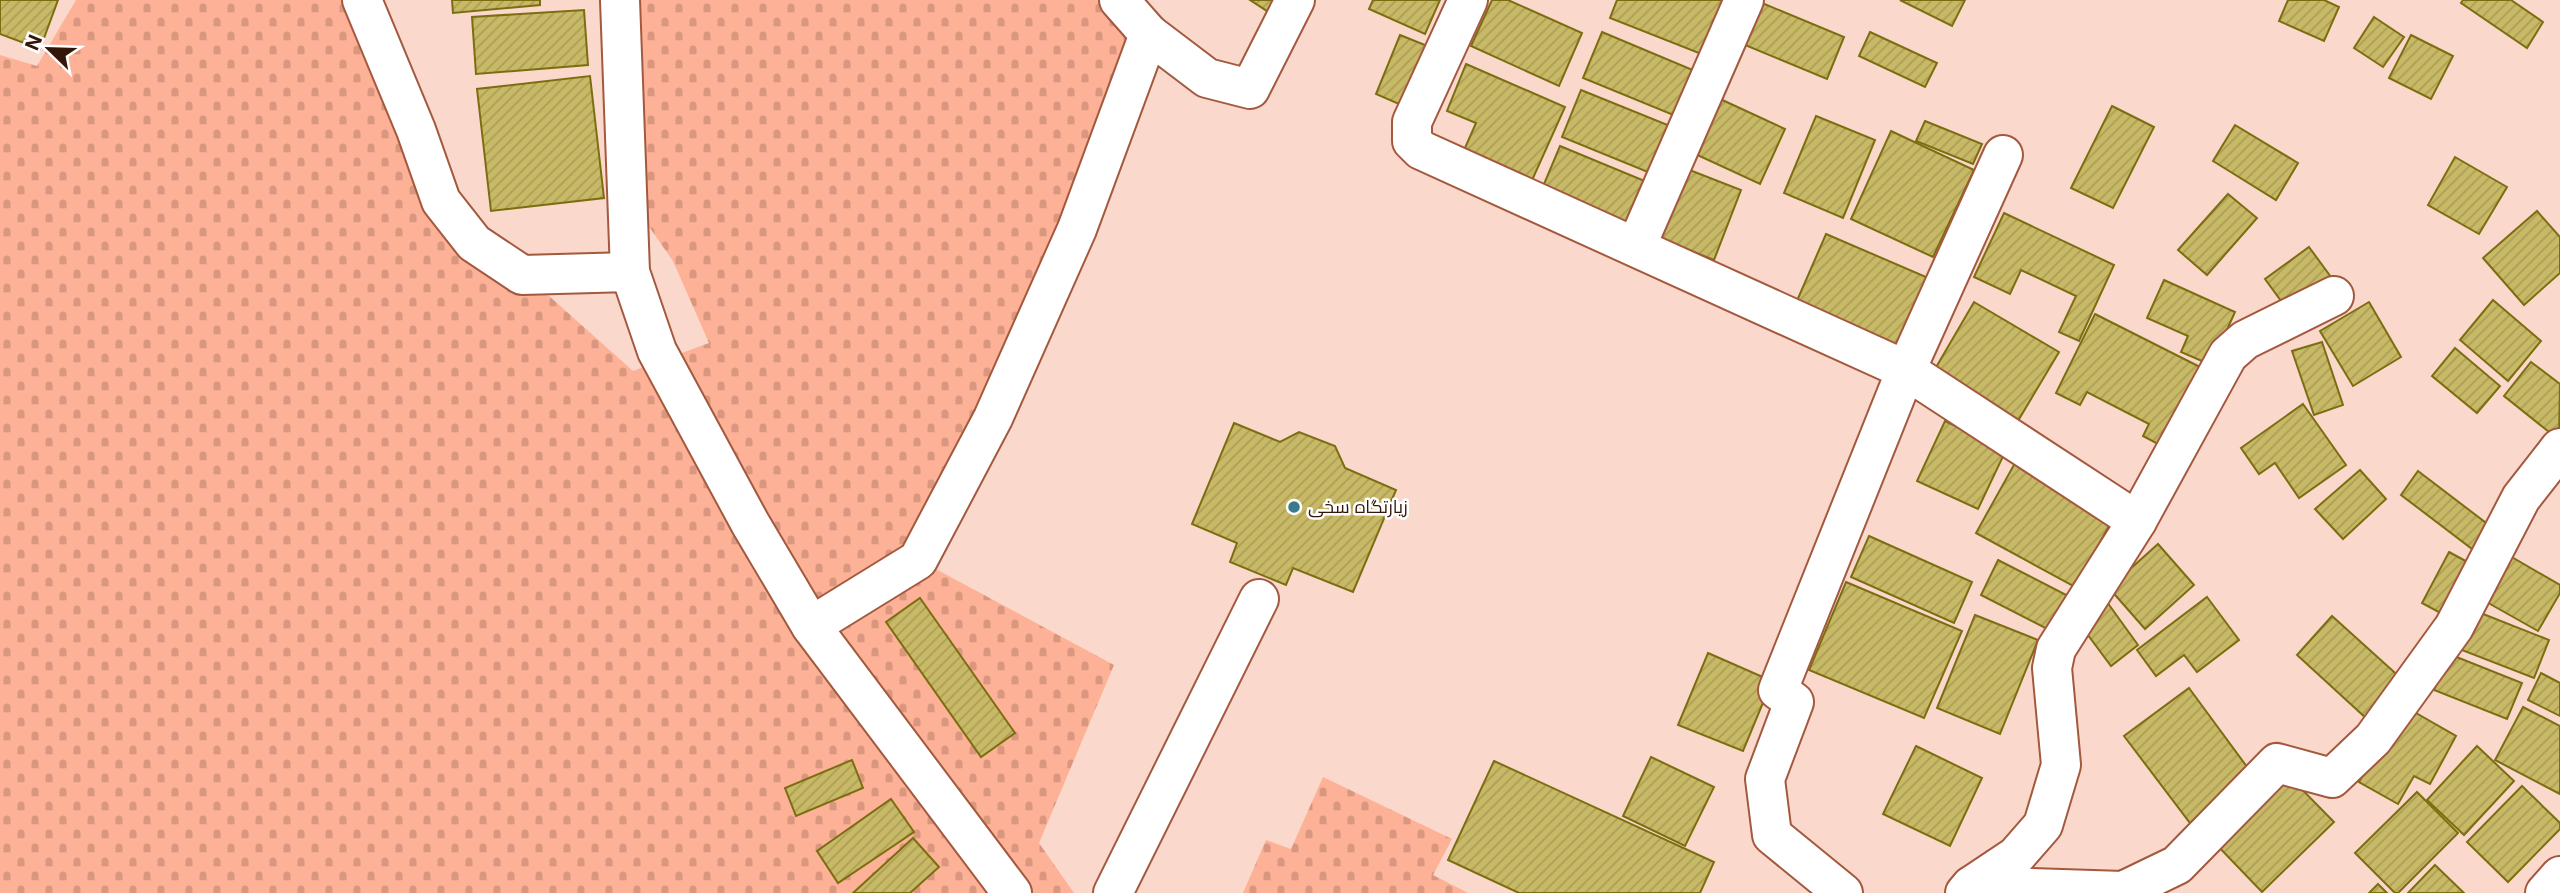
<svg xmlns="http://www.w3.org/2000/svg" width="2560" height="893" font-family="Inter,Cairo,sans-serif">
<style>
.cemetery{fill:url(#cemetery-stones)}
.building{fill:url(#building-hatch);stroke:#7c6e10;stroke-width:2}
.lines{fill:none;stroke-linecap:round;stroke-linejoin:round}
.minor-casing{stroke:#a3593e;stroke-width:42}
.minor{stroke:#fff;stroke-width:38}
.poi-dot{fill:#3a7a8d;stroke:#fff;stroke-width:2.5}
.labels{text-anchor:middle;stroke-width:5;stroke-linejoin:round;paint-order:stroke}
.poi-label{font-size:18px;fill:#34150a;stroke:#fff;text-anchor:start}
</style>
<defs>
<pattern id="cemetery-stones" width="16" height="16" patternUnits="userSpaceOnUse" patternTransform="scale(1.75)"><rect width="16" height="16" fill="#fdb196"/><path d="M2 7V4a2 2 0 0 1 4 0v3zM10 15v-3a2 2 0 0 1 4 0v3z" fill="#d99780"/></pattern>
<pattern id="building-hatch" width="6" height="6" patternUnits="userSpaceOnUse" patternTransform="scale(1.75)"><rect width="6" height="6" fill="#c7b966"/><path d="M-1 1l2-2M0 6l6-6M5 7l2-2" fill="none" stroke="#ac9e57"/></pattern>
</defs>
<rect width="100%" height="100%" fill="#fbd8cc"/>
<g class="cemetery">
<polygon points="76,0 344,0 416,177 633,371 709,343 673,261 615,178 599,0 1119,0 1149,34 919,560 1114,665 1039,843 1074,893 0,893 0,55 37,66"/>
<polygon points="1323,777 1452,839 1433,875 1468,893 1243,893 1266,840 1291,849"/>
</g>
<g class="building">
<polygon points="0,0 58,0 40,49 0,34"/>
<polygon points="452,0 540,0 540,5 453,13"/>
<polygon points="1250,0 1274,0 1267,11"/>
<polygon points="1373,0 1440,0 1425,34 1369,9"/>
<polygon points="1492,0 1508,0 1582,33 1559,86 1471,46"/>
<polygon points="1617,0 1738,0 1714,59 1610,18"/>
<polygon points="1900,0 1965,0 1952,26"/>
<polygon points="2288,0 2324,0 2339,7 2324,41 2279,21"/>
<polygon points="2463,0 2511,0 2543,22 2527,48 2461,3"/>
<polygon points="1762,3 1844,37 1827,79 1745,45"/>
<polygon points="584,10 588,65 476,74 472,17"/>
<polygon points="2374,17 2404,37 2383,67 2354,48"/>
<polygon points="1602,32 1707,76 1688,121 1583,78"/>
<polygon points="1870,32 1937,63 1925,87 1859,56"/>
<polygon points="1400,35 1440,51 1415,111 1376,94"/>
<polygon points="2411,35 2453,56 2431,99 2389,78"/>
<polygon points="1466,64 1565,107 1529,187 1461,157 1476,123 1447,111"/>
<polygon points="590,76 604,198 491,211 477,89"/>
<polygon points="1581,90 1680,130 1660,177 1562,137"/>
<polygon points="1718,98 1785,129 1760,184 1693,153"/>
<polygon points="2112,106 2154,127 2113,208 2071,188"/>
<polygon points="1816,116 1875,140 1843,218 1784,193"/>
<polygon points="1925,121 1982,144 1973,164 1916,141"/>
<polygon points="2235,125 2298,163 2276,200 2213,161"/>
<polygon points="1891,131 1974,170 1933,257 1851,219"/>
<polygon points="1560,146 1652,184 1631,234 1539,196"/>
<polygon points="2455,157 2507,187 2479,234 2428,205"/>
<polygon points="1687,169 1741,190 1714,260 1659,238"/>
<polygon points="2228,194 2257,218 2207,275 2178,250"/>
<polygon points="2537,211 2560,237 2560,273 2524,305 2483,258"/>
<polygon points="2004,213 2114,265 2079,341 2059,332 2076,296 2021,270 2010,294 1974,277"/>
<polygon points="1826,234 1933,280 1904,349 1796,303"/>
<polygon points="2309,247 2331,277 2287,309 2265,279"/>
<polygon points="2164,280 2235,312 2211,365 2181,352 2188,336 2147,318"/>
<polygon points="2493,300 2541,341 2508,381 2460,340"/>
<polygon points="1974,302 2059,352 2015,426 1931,376"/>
<polygon points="2369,302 2401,357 2353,386 2320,331"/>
<polygon points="2095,314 2210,372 2171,451 2143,436 2149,424 2087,392 2080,405 2056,393"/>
<polygon points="2322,342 2343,405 2314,415 2292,351"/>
<polygon points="2455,348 2500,386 2477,413 2432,376"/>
<polygon points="2531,362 2560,384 2559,440 2504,396"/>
<polygon points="2303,404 2346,465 2299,498 2275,463 2259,474 2241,448"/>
<polygon points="1945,421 2006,450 1978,509 1917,481"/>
<polygon points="1234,423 1280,442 1299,432 1335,446 1345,468 1396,490 1353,592 1293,568 1286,585 1230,562 1237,543 1192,524"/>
<polygon points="2015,463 2114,517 2075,587 1976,533"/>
<polygon points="2360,470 2386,499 2343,539 2315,509"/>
<polygon points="2418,471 2498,532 2480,555 2401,495"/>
<polygon points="1869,536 1972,582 1954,623 1851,577"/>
<polygon points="2158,544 2194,585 2145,629 2109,588"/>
<polygon points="2449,552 2473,565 2446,616 2422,603"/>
<polygon points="2510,556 2560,585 2560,593 2538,631 2483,600"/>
<polygon points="1998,560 2072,598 2055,633 1981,595"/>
<polygon points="1846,582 1962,631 1924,718 1809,670"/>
<polygon points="2207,597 2239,640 2197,672 2184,655 2156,676 2137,650"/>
<polygon points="920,598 1015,733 981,757 886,622"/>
<polygon points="2107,602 2138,645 2111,666 2079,623"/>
<polygon points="2468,608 2549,640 2534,678 2454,647"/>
<polygon points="1975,615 2038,640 2000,734 1937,708"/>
<polygon points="2332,616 2403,680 2367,719 2297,655"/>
<polygon points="1708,653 1772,681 1743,751 1678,725"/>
<polygon points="2449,654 2522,683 2507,719 2434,690"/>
<polygon points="2541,673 2560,683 2560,716 2528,700"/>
<polygon points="2189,688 2253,775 2190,823 2124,736"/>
<polygon points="2402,705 2456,736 2430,784 2414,776 2398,804 2359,782"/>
<polygon points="2523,707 2560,726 2560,794 2495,760"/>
<polygon points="1916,746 1982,778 1950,846 1883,814"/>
<polygon points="2477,746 2514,781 2464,835 2427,800"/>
<polygon points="1651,757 1714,787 1685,846 1623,816"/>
<polygon points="852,760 863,788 796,816 785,788"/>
<polygon points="1494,761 1714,862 1700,893 1519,893 1448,860"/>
<polygon points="2283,770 2334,822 2262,892 2212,840"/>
<polygon points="2522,786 2560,823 2560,829 2508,882 2467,842"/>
<polygon points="2417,792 2458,833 2398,893 2395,893 2355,853"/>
<polygon points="891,799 914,832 838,883 817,851"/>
<polygon points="913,838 939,867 910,893 853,893"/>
<polygon points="2435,865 2464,893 2408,893"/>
<polygon points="2378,884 2387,893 2369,893"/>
</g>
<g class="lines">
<defs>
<g id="minor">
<polyline points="362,0 416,130 441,201 474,243 522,275 630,272"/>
<polyline points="620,0 630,272 657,351 750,523 811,626 1012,893"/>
<polyline points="1119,0 1149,34 1207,78 1250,89 1295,0"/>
<polyline points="1468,0 1412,122 1412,141 1421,150 1906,370 1778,690 1794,702 1765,779 1772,835 1843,893"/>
<polyline points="1636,247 1744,0"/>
<polyline points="2137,521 2228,355 2245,340 2334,296"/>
<polyline points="811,626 918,560 993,418 1077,229 1149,34"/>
<polyline points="1971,886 2123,891 2177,865 2277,763 2332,778 2373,739 2454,627 2521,498 2560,448"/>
<polyline points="1113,893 1259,599"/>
<polyline points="1965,893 1971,886 2016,856 2043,825 2061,765 2052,668 2056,649 2137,521 1906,370 2003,155"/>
<polyline points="2545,893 2560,876"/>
</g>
</defs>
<use href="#minor" class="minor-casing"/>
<use href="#minor" class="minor"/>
</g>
<circle class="poi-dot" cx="1294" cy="507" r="7"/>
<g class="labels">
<g class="poi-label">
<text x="1308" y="513">زیارتگاه سخی</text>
</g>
</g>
<g transform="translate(49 49) rotate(293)" stroke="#ffffff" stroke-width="5" paint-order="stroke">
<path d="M0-5L12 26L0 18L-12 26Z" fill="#34150a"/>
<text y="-10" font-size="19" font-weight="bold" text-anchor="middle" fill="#34150a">N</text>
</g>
</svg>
